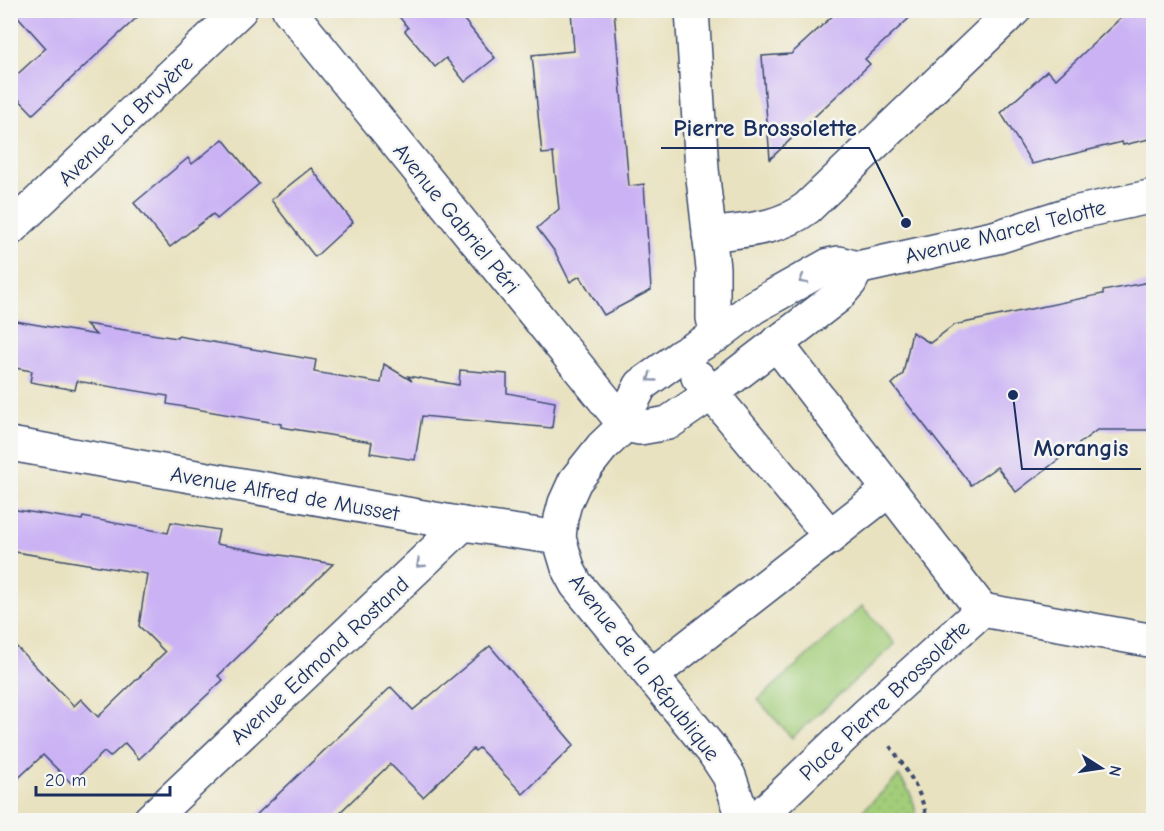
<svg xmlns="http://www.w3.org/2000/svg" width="1164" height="831" font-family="'Comic Neue',sans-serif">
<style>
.grass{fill:url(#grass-dots);stroke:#5f7e6c;stroke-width:1.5}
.pitch{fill:#a3cd79;stroke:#5f7e6c;stroke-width:1.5}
.building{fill:#cbb2f4}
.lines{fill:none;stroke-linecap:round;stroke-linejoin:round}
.minor-casing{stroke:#3a4a6d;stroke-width:36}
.path{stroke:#3a4a6d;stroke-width:4;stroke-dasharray:4.5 4.5;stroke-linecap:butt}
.minor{stroke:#fff;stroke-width:33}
.oneway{stroke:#8d97ae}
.labels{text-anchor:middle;stroke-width:5;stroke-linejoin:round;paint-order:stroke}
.street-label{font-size:22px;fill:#1b2f5e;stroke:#f6f6f2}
.leader{fill:none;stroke:#1b2f5e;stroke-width:2}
.callout-dot{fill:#1b2f5e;stroke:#f6f6f2;stroke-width:2}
.callout-label{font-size:24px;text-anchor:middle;font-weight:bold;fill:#1b2f5e;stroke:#f6f6f2;stroke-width:5;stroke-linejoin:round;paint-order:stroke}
</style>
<defs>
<pattern id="grass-dots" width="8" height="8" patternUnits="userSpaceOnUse" patternTransform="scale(1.5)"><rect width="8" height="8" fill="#a3cd79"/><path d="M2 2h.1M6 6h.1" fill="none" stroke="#8cb06b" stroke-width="1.8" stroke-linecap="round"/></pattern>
</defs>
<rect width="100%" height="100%" fill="#f6f6f2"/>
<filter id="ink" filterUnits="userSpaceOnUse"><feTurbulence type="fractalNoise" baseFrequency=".0167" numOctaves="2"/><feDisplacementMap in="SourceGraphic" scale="12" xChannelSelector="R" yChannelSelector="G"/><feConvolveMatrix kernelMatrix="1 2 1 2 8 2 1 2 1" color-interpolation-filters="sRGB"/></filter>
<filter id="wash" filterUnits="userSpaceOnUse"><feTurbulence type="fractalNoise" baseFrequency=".008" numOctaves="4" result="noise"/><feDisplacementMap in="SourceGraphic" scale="24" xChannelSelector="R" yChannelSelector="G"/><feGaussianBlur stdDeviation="1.35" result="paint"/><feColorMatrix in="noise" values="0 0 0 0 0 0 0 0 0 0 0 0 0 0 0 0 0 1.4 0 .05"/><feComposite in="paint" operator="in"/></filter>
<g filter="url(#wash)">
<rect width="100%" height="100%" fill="#e9e2c0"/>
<path class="grass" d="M899,776c11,15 17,26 17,44h-63z"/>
<polygon class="pitch" points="862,606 895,644 792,738 758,700"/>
<g id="blocks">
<g class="building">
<polygon points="12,10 145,10 33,114 10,90 10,81 46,48"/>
<polygon points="394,10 456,10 495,58 465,82 446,58 435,67 405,31 408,28"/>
<polygon points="571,10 614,10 629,186 644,184 651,290 604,315 580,276 570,282 555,252 537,228 559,209 553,153 542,154 532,55 574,51"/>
<polygon points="839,10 918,10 865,59 870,64 770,159 762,56 791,54"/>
<polygon points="1129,10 1154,10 1154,138 1123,145 1122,142 1032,164 1001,113 1047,71 1056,79"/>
<polygon points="223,139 259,184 217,219 213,214 170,247 134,203 188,158 192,164"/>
<polygon points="311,168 353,222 315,257 271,200"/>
<polygon points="1154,281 1154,430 1097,430 1016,492 997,467 971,485 892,384 903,374 912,332 930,343 954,325 1103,294 1103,291"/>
<polygon points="10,320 96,335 86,324 177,338 178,336 316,360 314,372 381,383 384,364 412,381 408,376 459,385 460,370 507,374 507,393 555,402 552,428 422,416 415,460 370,453 372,442 281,427 281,424 167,404 168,396 77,381 75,390 30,382 32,371 10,367"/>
<polygon points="10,509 82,520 83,517 168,533 171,522 219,530 216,544 333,564 218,676 223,680 139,759 125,743 110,757 104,752 71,783 43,755 10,786 10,640 74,706 81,699 98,717 165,652 139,626 147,574 10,551"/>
<polygon points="490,646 574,745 523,794 479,748 475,751 473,749 423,797 390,764 332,820 251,820 391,687 413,710"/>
</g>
</g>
</g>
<g filter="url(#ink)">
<use href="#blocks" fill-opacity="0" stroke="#3a4a6d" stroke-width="1.5"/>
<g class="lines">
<defs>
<g id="minor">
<polyline points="289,10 625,425"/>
<polyline points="692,10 702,169 713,268 713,318 717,335"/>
<polyline points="10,229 240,10"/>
<path d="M709,235c35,-5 69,-5 98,-27l207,-198"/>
<polyline points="776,343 982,610"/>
<polyline points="698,377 831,537"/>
<polyline points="625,425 640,428 668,423 712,393 837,297 850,282 857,268"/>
<polyline points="10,444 463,524 559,538"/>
<polyline points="982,610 1154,641"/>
<polyline points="652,675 889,490"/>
<polyline points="150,820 463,524"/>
<polyline points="744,820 729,776 712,750 576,584 569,571 559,538 561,518 565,503 575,481 602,447 625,425 628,410 641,385 681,356 717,335 754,307 829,265 839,263 857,268 997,237 1069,214 1154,196"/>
<polyline points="756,820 867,714 982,610"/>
</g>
</defs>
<use href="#minor" class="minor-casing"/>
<path class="path" d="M890,746c17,24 32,45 37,74"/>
<use href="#minor" class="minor"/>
</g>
<defs><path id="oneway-chevron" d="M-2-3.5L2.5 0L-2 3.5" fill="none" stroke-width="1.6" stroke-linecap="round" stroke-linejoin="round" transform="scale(1.5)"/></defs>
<g class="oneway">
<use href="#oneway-chevron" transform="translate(803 280) rotate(151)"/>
<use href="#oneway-chevron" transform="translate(651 378) rotate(144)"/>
<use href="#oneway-chevron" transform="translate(420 564) rotate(137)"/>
</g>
</g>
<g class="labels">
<g class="street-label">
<text transform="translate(125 120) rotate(-44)" y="8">Avenue La Bruyère</text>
<text transform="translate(457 218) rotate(51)" y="8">Avenue Gabriel Péri</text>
<text transform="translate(1005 231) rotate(-14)" y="8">Avenue Marcel Telotte</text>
<text transform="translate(285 493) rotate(10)" y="8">Avenue Alfred de Musset</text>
<text transform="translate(319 660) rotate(-43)" y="8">Avenue Edmond Rostand</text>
<text transform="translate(645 667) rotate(52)" y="8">Avenue de la République</text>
<text transform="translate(884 700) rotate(-43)" y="8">Place Pierre Brossolette</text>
</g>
</g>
<path class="leader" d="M906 223L869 148H661M1013 395L1022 469H1141"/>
<g class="callout-dot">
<circle cx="906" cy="223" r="6"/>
<circle cx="1013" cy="395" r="6"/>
</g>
<g class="callout-label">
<text x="765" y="136">Pierre Brossolette</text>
<text x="1081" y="456">Morangis</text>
</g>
<rect width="1164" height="831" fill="none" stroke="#f6f6f2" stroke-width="36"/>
<g transform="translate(1101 768) rotate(102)" stroke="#f6f6f2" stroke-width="4.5" paint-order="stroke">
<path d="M0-4.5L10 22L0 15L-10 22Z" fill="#1b2f5e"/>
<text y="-9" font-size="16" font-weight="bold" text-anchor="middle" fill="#1b2f5e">N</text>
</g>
<path d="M36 786v9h134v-9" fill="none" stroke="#1b2f5e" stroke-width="3"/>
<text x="45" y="786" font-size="18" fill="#1b2f5e" stroke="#f6f6f2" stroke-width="4.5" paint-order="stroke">20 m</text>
</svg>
